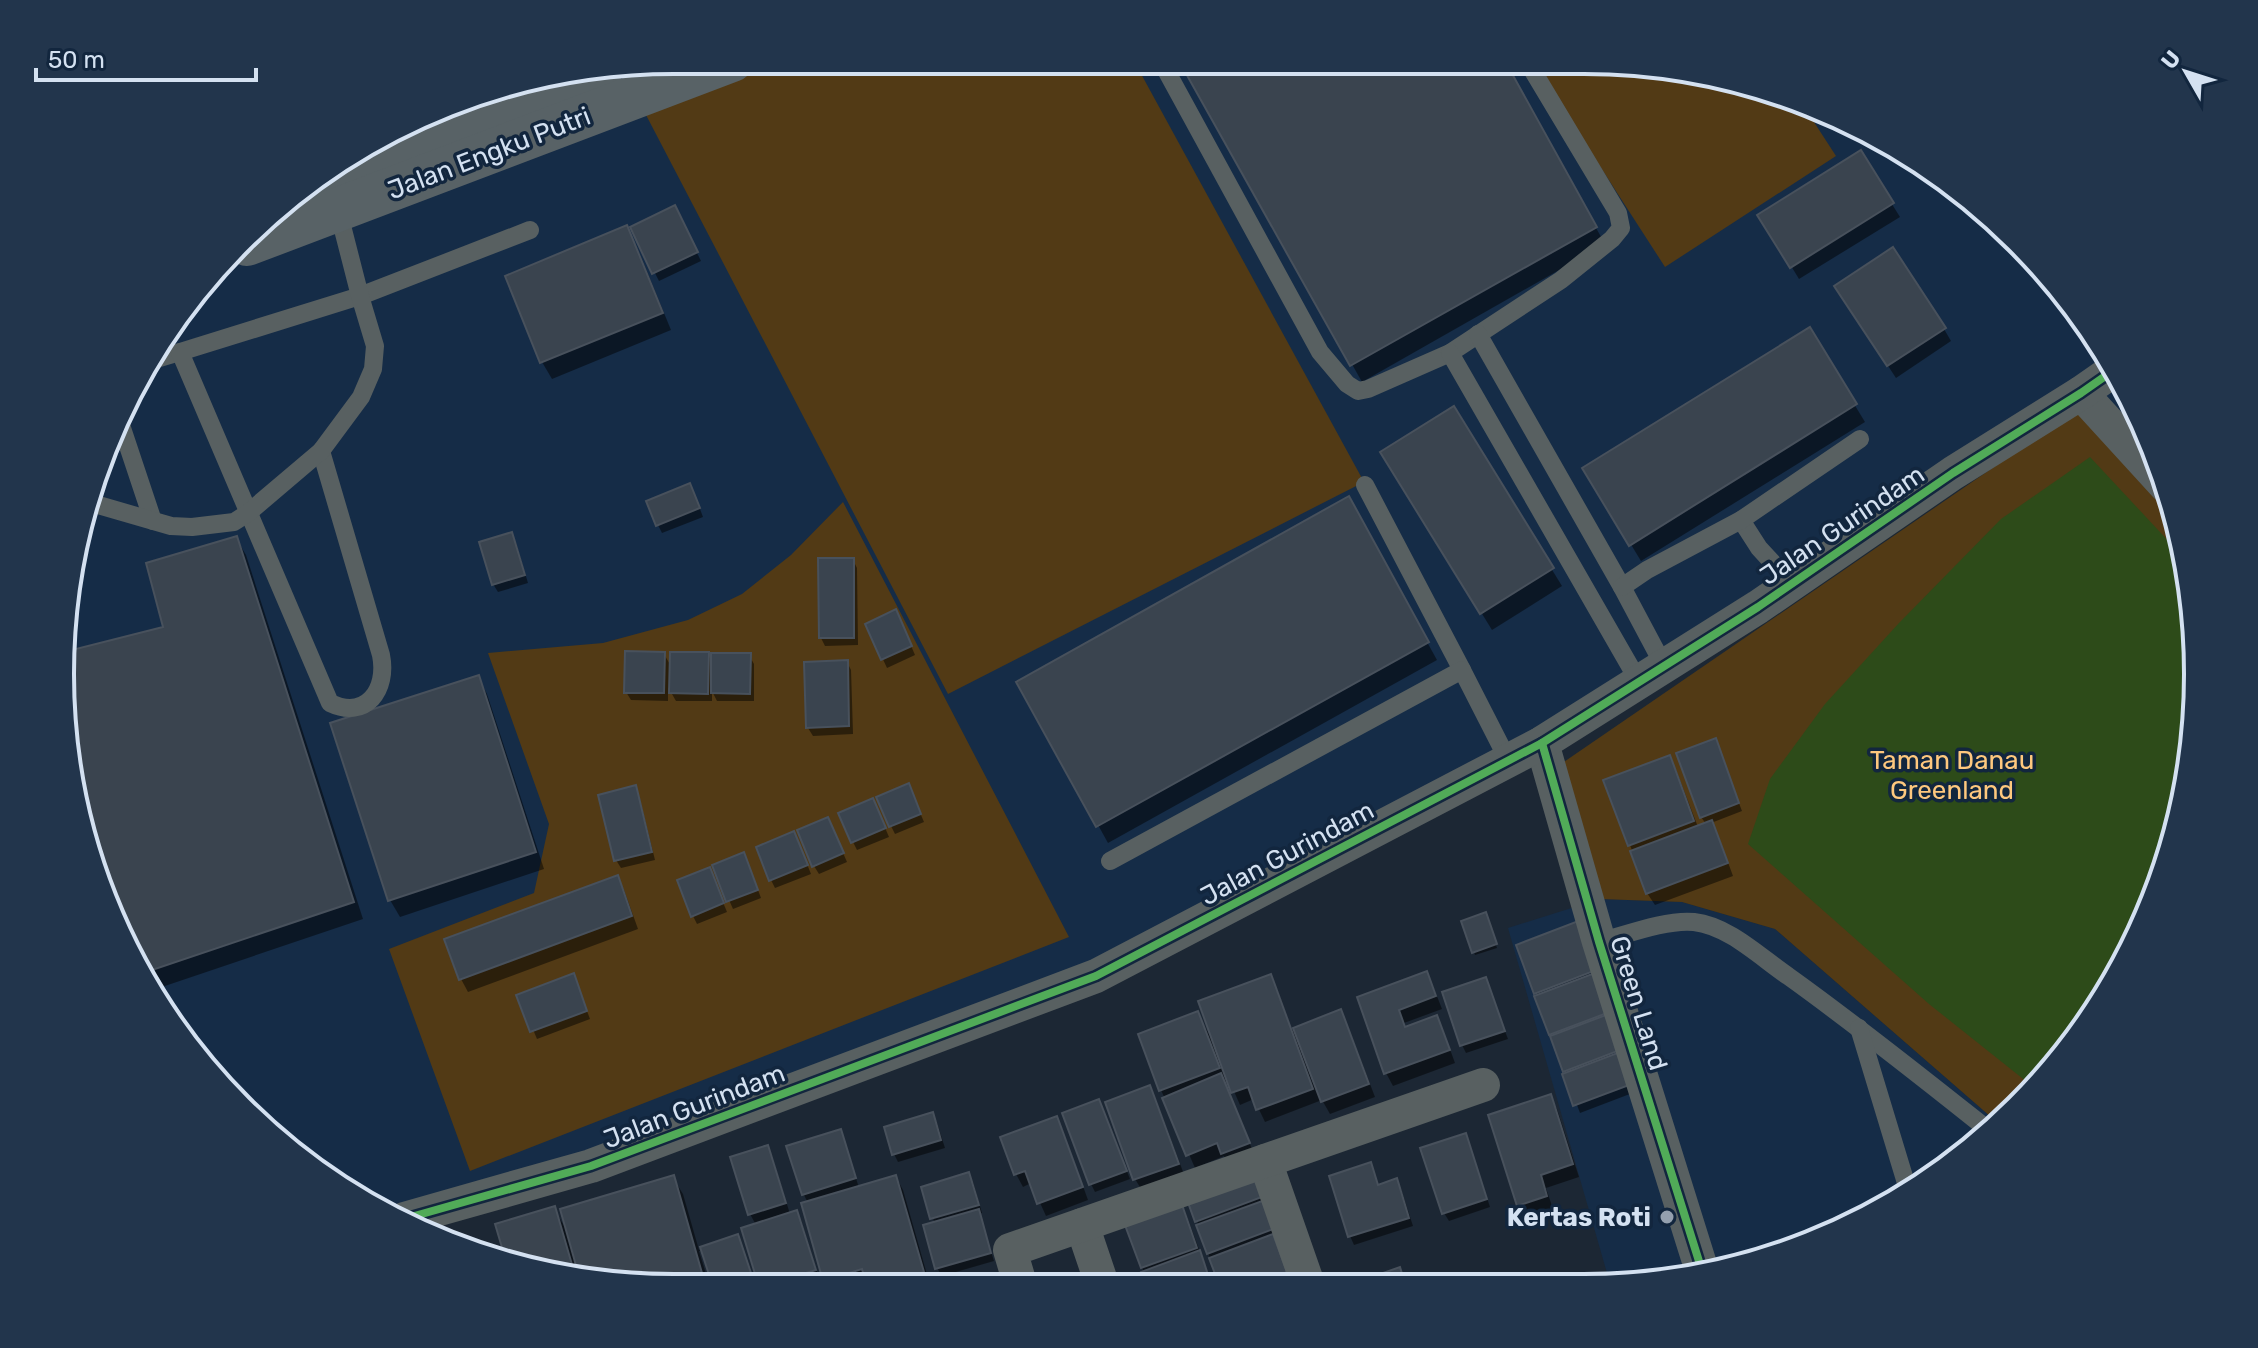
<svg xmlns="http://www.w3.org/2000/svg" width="2258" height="1348" font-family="Rubik,sans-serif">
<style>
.built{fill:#152c47}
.green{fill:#523a15}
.water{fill:#2d4b19}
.shadow{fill:#0007}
.building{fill:#3a444f;stroke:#48515c;stroke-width:2}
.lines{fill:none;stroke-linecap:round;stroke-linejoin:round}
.lane{stroke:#586061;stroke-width:18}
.street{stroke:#586061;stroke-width:34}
.secondary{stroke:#586266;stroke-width:44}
.cycleway-casing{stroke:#12263e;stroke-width:13}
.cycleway{stroke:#51ab58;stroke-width:8}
.poi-dot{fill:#94a0af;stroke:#12263e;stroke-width:3}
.labels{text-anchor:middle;stroke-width:7;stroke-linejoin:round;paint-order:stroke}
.street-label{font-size:26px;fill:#d4e1f1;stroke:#12263e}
.park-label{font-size:26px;fill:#fec87e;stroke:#12263e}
.poi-label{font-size:26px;font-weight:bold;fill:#d4e1f1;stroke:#12263e;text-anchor:end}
.rim{fill:none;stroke:#d4e1f1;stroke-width:4}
</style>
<rect width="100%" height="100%" fill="#1c2734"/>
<g class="built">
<polygon points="674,60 1625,61 1782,93 1925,164 2018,240 2095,333 2151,439 2166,486 2081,393 1758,607 1096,976 404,1219 333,1184 187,1047 93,872 60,674 92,477 164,333 301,187 477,92"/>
<polygon points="1600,899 1682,902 1775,929 1999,1124 1989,1135 1891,1206 1743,1267 1625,1287 1611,1287 1508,928"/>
</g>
<g class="green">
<polygon points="763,60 1134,61 1364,482 948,694 645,113"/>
<polygon points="1532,61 1625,61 1782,93 1801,102 1836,156 1665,267"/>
<polygon points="2083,406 2171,506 2186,555 2198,674 2186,794 2151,909 2094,1015 1999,1124 1775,929 1682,902 1600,899 1558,766"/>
<polygon points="843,502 1069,937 470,1171 389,949 534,893 549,824 488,653 603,643 688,620 742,594 791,555"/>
</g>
<polygon class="water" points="2090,457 2187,561 2198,674 2186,794 2151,909 2094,1015 2032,1086 1929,1004 1748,844 1770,779 1825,704 1899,623 2001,519"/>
<g class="shadow">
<polygon points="1182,61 1503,61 1605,244 1362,382"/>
<polygon points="1860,153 1900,217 1799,279 1760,215"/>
<polygon points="679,216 701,261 659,281 632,228"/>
<polygon points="626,228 636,245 671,330 552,379 542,362 508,277"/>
<polygon points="1844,299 1944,329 1951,341 1896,378"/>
<polygon points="1809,330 1865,422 1641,561 1585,469"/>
<polygon points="1453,409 1562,586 1492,630 1393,469"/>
<polygon points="694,493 703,517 662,533 658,525"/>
<polygon points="1348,499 1437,660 1108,843 1019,682"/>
<polygon points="511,535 516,543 528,583 498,592 493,584"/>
<polygon points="236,538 246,555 363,919 156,989 93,872 60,674 64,652 64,654 166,629"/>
<polygon points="853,560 857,568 858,645 825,646 821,638"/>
<polygon points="900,620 915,655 887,668 867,625"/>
<polygon points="664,654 672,668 708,654 713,664 749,655 754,664 754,701 717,701 712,691 712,701 676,701 668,687 668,701 631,700 626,692"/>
<polygon points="847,662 851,670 853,734 813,736 808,728"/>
<polygon points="478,677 487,694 544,869 400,917 390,900"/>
<polygon points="1715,741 1742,811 1711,823 1718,835 1733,876 1655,905 1647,893 1630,845 1669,758 1676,770 1698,827 1706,824 1701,817"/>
<polygon points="635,788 639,796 655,860 621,868 616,860"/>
<polygon points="912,794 924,822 895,834 891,826"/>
<polygon points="877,809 889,837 857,850 853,842"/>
<polygon points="832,828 847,862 819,874 814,866"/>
<polygon points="798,842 811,874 775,888 771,880"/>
<polygon points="748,863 761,898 733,909 714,866"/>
<polygon points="617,877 624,890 638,929 468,992 461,979"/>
<polygon points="713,878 727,912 697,924 693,916"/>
<polygon points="1487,918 1497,948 1475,955 1474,952"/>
<polygon points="1580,922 1643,1089 1580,1113 1518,946"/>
<polygon points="1426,974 1433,986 1442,1009 1404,1023 1406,1028 1436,1017 1443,1030 1455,1063 1393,1086 1386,1073 1359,998"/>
<polygon points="1270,976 1277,989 1292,1030 1340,1012 1347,1024 1375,1097 1330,1114 1322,1100 1265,1122 1254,1099 1240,1105 1229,1080 1224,1082 1255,1156 1230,1166 1224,1156 1195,1168 1161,1090 1197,1013 1209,1034 1211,1033"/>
<polygon points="1485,980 1508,1039 1466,1053 1462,1045"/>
<polygon points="577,984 590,1019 537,1039 519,996"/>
<polygon points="1149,1087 1156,1100 1185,1177 1143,1192 1135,1179 1108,1103"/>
<polygon points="1550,1097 1557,1109 1579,1177 1546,1188 1553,1209 1526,1218 1519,1205"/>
<polygon points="1103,1109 1130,1179 1095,1192 1091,1184"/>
<polygon points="933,1115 937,1123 945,1148 898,1162 894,1154"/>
<polygon points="1056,1118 1063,1131 1088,1200 1046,1216 1031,1183 1023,1187 1016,1174"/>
<polygon points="840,1131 844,1139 859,1188 896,1177 903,1190 930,1285 870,1287 868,1282 853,1287 829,1287 825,1280 808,1203 804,1195 789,1147"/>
<polygon points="1465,1135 1469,1143 1490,1207 1449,1221 1444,1213"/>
<polygon points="768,1148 772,1156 790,1214 796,1212 801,1220 819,1278 793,1287 761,1287 744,1229 756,1225 750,1214"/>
<polygon points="1370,1165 1379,1186 1397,1181 1401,1189 1413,1226 1354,1245 1350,1236 1331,1177"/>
<polygon points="1251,1172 1293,1287 1222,1287 1208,1253 1197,1221"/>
<polygon points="968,1174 973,1182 982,1213 979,1214 994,1261 942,1276 937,1268 935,1224 923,1188"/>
<polygon points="673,1178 683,1194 699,1250 737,1237 756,1287 715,1287 703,1250 699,1251 710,1287 633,1287 508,1262 498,1225 554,1209 566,1229"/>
<polygon points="1183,1206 1213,1287 1148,1287 1142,1267"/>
</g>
<g class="building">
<polygon points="1179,61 1505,61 1597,227 1350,366"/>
<polygon points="1861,150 1894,203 1790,268 1757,215"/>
<polygon points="675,205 698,252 652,274 630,227"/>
<polygon points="627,225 663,313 540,363 505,276"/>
<polygon points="1893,247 1946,328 1887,366 1834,286"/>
<polygon points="1810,327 1857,404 1629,546 1582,468"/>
<polygon points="1454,406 1554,568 1480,614 1380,452"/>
<polygon points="690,483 700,508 656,526 646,501"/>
<polygon points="1349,496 1429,642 1096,827 1016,682"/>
<polygon points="512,532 525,575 492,585 479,542"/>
<polygon points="237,536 354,902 146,972 93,872 60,674 64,652 163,627 146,563"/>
<polygon points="818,558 854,558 854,638 819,638"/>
<polygon points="896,609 912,646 881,660 865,624"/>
<polygon points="625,651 665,652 664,693 624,693"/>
<polygon points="670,652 709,652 708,694 669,693"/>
<polygon points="711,653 751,653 750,694 711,693"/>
<polygon points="848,660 849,726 806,728 804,662"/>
<polygon points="479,675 536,852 388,901 330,723"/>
<polygon points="1716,738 1739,803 1700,818 1676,753"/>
<polygon points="1670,755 1694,821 1628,846 1603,780"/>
<polygon points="909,783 921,814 889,827 876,797"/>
<polygon points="636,785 652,852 614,861 598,795"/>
<polygon points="873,798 886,828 851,843 838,813"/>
<polygon points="828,817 844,853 812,867 797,830"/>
<polygon points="1712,820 1728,863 1646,894 1630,851"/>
<polygon points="794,831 808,865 769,881 756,847"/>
<polygon points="744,852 758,890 726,902 712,865"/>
<polygon points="710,867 724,903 691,917 677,880"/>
<polygon points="618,875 632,916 459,980 444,939"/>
<polygon points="1486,912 1497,944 1472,953 1461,921"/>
<polygon points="1581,920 1599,969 1534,994 1516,945"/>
<polygon points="1427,971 1436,996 1399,1010 1405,1027 1437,1015 1450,1050 1384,1074 1357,997"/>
<polygon points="1600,971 1615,1010 1549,1035 1534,996"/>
<polygon points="574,973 587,1011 530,1032 516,995"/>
<polygon points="1271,974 1313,1089 1256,1110 1248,1087 1231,1093 1198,1001"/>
<polygon points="1486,977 1505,1031 1460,1046 1442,992"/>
<polygon points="1341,1009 1369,1084 1321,1102 1293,1028"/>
<polygon points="1198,1011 1220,1068 1159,1091 1138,1034"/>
<polygon points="1614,1012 1628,1047 1563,1072 1550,1036"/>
<polygon points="1628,1049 1640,1081 1573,1106 1562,1074"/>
<polygon points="1221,1073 1250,1143 1221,1154 1217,1143 1186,1156 1162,1098"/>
<polygon points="1150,1085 1179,1164 1133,1180 1105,1102"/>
<polygon points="1551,1094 1573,1164 1541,1175 1547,1196 1517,1206 1488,1115"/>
<polygon points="1099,1099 1127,1171 1089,1185 1062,1113"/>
<polygon points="933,1112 941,1140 892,1155 884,1127"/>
<polygon points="1057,1116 1083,1187 1037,1204 1025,1171 1014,1175 1000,1137"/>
<polygon points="841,1129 856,1178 802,1195 786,1146"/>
<polygon points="1466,1133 1487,1199 1442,1214 1420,1148"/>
<polygon points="768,1145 786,1203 748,1215 730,1157"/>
<polygon points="1371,1162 1378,1185 1397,1178 1409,1218 1348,1237 1329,1176"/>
<polygon points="1252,1170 1262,1197 1195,1222 1185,1194"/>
<polygon points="969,1172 979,1205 930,1219 921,1187"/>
<polygon points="674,1175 706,1287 633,1287 579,1276 560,1209"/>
<polygon points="896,1175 924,1272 876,1287 867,1287 862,1269 823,1281 801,1203"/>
<polygon points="1179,1196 1197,1248 1141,1268 1122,1217"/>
<polygon points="1265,1200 1276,1228 1207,1254 1196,1225"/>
<polygon points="555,1206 575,1275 506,1261 495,1224"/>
<polygon points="979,1209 991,1253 935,1269 923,1225"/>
<polygon points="797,1210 816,1270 759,1287 741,1228"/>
<polygon points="738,1234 753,1279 730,1287 713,1287 700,1247"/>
<polygon points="1273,1234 1287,1272 1248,1287 1220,1287 1209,1258"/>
<polygon points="1200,1250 1209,1278 1185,1287 1146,1287 1141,1272"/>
<polygon points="1400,1267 1406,1287 1356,1287 1355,1283"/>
<polygon points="1004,1274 1008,1287 964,1287"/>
<polygon points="1288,1274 1293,1287 1256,1287"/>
<polygon points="1210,1278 1213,1287 1188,1287"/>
</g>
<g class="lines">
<g class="lane">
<polyline points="1161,61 1320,352 1347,384 1358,391 1368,389 1450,353 1561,280 1612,239 1621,228 1618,213 1527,61"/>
<polyline points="1478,334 1622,587 1664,666"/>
<polyline points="1450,353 1639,682"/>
<polyline points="150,361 180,352"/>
<polyline points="120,422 153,521"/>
<path d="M321,451l60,204c7,35 -15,65 -51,48l-150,-351 180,-56 170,-66"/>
<polyline points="1365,485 1462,670"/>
<polyline points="88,502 171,526 192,527 234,522 248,513 321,451 361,397 373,369 375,346 360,296 338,210"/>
<polyline points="1741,520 1759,548 1792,584"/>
<polyline points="1622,587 1647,570 1741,520 1860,439"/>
<polyline points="1110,861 1462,670 1508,760"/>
<path d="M1599,942c26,-7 69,-23 95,-20 35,4 66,35 94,54 70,50 136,103 204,157"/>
<polyline points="1859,1028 1909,1193"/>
</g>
<g class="street">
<polyline points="2081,393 2166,486"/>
<polyline points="1542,743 1599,942 1703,1274"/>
<polyline points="1265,1161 1309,1287"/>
<polyline points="404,1219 591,1166 1096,976 1542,743 1758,607 1953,473 2081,393 2114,370"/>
<polyline points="1082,1225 1103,1287"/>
<polyline points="1021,1287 1010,1250 1483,1085"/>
</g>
<g class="secondary">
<polyline points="296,191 600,72"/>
<polyline points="247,244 732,60"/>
</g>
<defs>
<g id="cycleway">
<polyline points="1542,743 1599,942 1703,1274"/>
<polyline points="404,1219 591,1166 1096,976 1542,743 1758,607 1953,473 2081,393 2114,370"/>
</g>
</defs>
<use href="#cycleway" class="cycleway-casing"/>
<use href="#cycleway" class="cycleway"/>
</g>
<circle class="poi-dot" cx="1667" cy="1217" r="8"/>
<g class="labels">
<g class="street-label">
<text transform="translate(489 153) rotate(-21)" y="9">Jalan Engku Putri</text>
<text transform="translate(1842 525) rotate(-34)" y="9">Jalan Gurindam</text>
<text transform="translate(1287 853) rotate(-28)" y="9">Jalan Gurindam</text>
<text transform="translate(1639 1003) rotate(73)" y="9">Green Land</text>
<text transform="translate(694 1106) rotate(-21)" y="9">Jalan Gurindam</text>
</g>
<g class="park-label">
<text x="1952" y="769">Taman Danau<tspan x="1952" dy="30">Greenland</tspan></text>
</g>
<g class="poi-label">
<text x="1651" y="1226">Kertas Roti</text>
</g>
</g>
<path d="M0 0H2258V1348H0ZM674 74H1584A600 600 0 0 1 2184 674V674A600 600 0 0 1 1584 1274H674A600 600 0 0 1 74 674V674A600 600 0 0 1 674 74Z" fill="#22354c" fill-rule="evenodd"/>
<path class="rim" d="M674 74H1584A600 600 0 0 1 2184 674V674A600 600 0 0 1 1584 1274H674A600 600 0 0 1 74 674V674A600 600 0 0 1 674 74Z"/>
<g transform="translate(2186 72) rotate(309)" stroke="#12263e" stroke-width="6" paint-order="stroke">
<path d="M0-6L14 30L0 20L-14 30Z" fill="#d4e1f1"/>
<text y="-12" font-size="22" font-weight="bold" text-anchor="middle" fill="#d4e1f1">U</text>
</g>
<path d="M36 68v12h220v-12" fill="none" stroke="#d4e1f1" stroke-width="4"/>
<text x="48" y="68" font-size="24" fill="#d4e1f1" stroke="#12263e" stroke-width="6" paint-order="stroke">50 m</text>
</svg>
